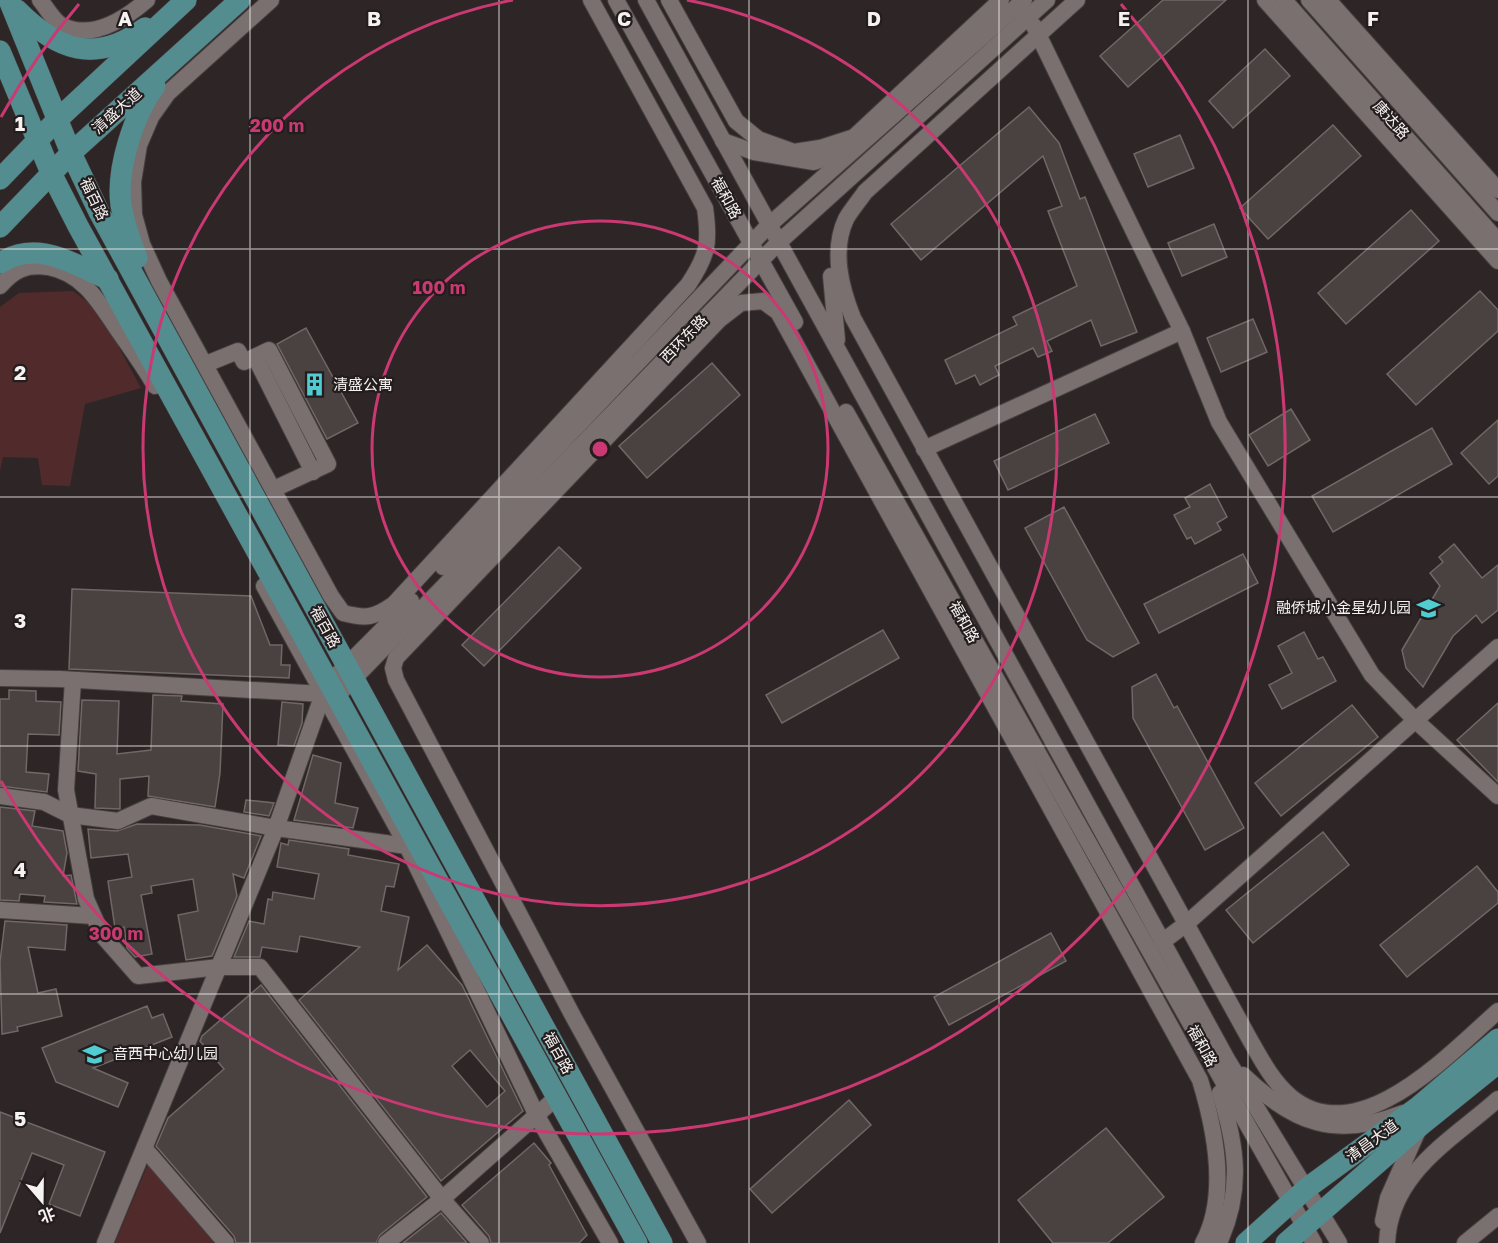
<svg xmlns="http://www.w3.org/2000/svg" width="1498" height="1243" font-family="'Golos Text','Noto Sans SC',sans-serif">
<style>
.green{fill:#512b2c}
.building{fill:#4a4141;stroke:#716767;stroke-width:1.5;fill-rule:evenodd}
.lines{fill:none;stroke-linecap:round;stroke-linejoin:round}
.minor-casing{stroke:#484141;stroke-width:18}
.major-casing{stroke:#484141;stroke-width:22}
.minor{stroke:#7a7070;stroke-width:16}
.major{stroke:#548d90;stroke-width:21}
.grid{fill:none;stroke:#f7f2f2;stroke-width:1.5;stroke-opacity:0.55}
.ring{fill:none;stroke:#ca3972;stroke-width:3}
.labels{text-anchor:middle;stroke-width:4.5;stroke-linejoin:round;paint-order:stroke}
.street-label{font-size:15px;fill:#f7f2f2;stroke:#241d1d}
.poi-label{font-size:15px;fill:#f7f2f2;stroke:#241d1d;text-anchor:start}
.grid-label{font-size:20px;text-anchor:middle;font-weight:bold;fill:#f7f2f2;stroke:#241d1d;stroke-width:4.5;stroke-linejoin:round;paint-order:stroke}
.centre{fill:#ca3972;stroke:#241d1d;stroke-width:3}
.ring-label{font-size:18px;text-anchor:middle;font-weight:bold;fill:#ca3972;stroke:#241d1d;stroke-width:4.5;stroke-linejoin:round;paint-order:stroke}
</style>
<rect width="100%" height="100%" fill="#2e2626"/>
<g class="green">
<polygon points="73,291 99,311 141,388 85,404 70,486 42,485 38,458 3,457 0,471 0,307 19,293"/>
<polygon points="148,1164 216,1243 115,1243"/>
</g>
<g class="building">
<polygon points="1163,0 1226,0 1128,87 1100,56"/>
<polygon points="1265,49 1290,76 1233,128 1209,101"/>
<polygon points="1029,107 1059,143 1080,199 1085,197 1137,332 1101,346 1091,320 1047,341 1052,351 1038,357 1033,348 995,366 999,375 980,385 975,375 956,384 945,360 1017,325 1013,317 1077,286 1048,211 1062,206 1043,156 921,260 891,224"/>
<polygon points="1333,125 1361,156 1268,239 1240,208"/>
<polygon points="1180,135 1194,168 1148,187 1134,154"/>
<polygon points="1411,210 1439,241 1346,324 1318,293"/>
<polygon points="1214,224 1227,257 1182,276 1168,243"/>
<polygon points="1480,291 1498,310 1498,331 1416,405 1387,374"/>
<polygon points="1253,319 1267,352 1221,372 1207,338"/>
<polygon points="306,328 358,423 327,439 277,344"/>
<polygon points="712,363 740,395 647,478 619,446"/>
<polygon points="1291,409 1310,440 1268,466 1249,435"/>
<polygon points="1095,414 1109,443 1008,490 994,461"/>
<polygon points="1498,420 1498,476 1489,484 1461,453"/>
<polygon points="1432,428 1452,464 1333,532 1312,496"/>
<polygon points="1210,484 1227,517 1217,523 1221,530 1195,544 1191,537 1187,539 1174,515 1190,507 1185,498"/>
<polygon points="1064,507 1139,643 1113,657 1087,640 1025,528"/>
<polygon points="1454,544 1482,578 1498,565 1498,610 1482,623 1476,615 1453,636 1423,687 1406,668 1402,650 1440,586 1430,573 1443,562 1439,557"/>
<polygon points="559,547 581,568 484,666 462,645"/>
<polygon points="1243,554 1258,583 1159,633 1144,604"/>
<polygon points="72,589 251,596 270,645 282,645 281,665 290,665 289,678 69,669"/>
<polygon points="883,630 899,658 782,723 766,695"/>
<polygon points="1304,632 1318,659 1323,657 1336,681 1282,709 1269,685 1292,673 1278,646"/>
<polygon points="1156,674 1174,708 1177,706 1244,828 1205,850 1133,718 1132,687"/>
<polygon points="9,690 36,691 36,701 61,702 59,735 28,734 26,772 49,774 47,792 0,786 0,699 9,699"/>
<polygon points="153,695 182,696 181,701 223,704 220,773 215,807 148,796 149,776 120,779 120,809 95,808 96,774 78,771 82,700 119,701 117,754 151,750"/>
<polygon points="282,702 303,704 302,723 294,746 278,745"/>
<polygon points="1498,703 1498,782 1457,740"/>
<polygon points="1352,705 1378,737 1281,816 1255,783"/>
<polygon points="313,755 341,763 335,803 358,808 353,828 294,820"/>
<polygon points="246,800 274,803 269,816 244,812"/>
<polygon points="0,807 35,811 32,826 63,831 67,853 63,876 71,875 77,904 44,902 45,896 20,894 19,901 0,900"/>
<polygon points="137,824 200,825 261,836 244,878 233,874 237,896 212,956 186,960 178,915 198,911 193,879 151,886 152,893 141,895 152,954 135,957 127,948 124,927 115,928 108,881 132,877 128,854 91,858 88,829 117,831"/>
<polygon points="1323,832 1349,865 1253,943 1226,910"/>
<path d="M289,840l60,9 -1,6 51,9 -5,23 -8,-1 -5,25 28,6 -11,53 29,-25 35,40 61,126 -82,70 -142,-181 61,-53 -60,-11 -3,16 -35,-5 -2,10h-26l15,-36 15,3 4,-25 4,1 1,-8 41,7 5,-25 -42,-7 4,-24 7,2zM470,1050l35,41 -18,16 -35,-41z"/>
<polygon points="1477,866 1498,892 1498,903 1407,977 1380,945"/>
<polygon points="5,921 67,925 65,950 28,947 38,993 56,989 62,1016 17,1027 18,1031 2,1034 0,962"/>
<polygon points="1051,933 1066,961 949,1025 934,997"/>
<polygon points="261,985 427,1197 380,1235 376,1243 236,1243 234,1236 156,1146 168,1118 224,1069 200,1041 202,1036"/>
<polygon points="147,1006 152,1018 163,1014 172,1037 93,1068 128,1083 118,1107 56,1082 42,1048"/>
<polygon points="849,1100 871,1125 772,1213 750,1189"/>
<polygon points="0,1112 105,1152 80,1216 49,1204 64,1165 32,1153 0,1233"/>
<polygon points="1106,1128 1164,1197 1108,1243 1053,1243 1018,1200"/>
<polygon points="534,1143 551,1163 549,1165 587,1235 579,1243 491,1243 489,1236 462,1205"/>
<polygon points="441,1213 467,1243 403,1243"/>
</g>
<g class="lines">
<defs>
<g id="minor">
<path d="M40,0c6,7 13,20 21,25 30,16 64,-6 86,-25"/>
<path d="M271,0l-103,93 -17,24 -12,28 -6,37 1,33 8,29 17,37 172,315 12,17c23,6 31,5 51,-9l294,-319c20,-30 22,-42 17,-77l-114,-208"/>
<polyline points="616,0 795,322"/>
<polyline points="646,0 1228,1061 1339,1243"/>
<polyline points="669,0 736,121 758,139 794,152 820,148 854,137 1001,0"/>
<path d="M1077,0l-212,192c-6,9 -14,18 -19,27 -15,32 -5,69 7,99l396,720c12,21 23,43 42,59 68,56 160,-45 207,-86"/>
<polyline points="1265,0 1498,261"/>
<polyline points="1284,0 1498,241"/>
<polyline points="1309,0 1498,213"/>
<polyline points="1328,0 1498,190"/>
<polyline points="1034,26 1182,331 1219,422 1372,675 1415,720 1498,796"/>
<polyline points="723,141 754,152 814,162 841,153"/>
<polyline points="831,276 837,340"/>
<path d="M0,286c14,-16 26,-22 48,-19 37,7 52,37 72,66 12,17 25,35 35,53"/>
<polyline points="255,357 313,472"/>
<polyline points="206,364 238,351 244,362 269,350 328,464 274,489"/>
<polyline points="846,412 1314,1243"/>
<polyline points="924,449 1182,331"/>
<polyline points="443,567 768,226 1024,0"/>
<polyline points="264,586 407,846 537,1116 610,1243"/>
<polyline points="0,678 60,679 323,694"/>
<polyline points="73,680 66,790 86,899 102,935 138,976 219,967 260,967 442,1199 481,1243"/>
<polyline points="329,683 411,601"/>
<polyline points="337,696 778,243 1047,0"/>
<polyline points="0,796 44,802 70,815 118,821 151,806 276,828 407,846"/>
<polyline points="0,910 93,916"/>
<polyline points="1162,942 1186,924 1498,647"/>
<path d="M1243,1075c50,48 92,65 160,38"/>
<polyline points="145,1149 226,1243"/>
<polyline points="1383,1221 1388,1198 1419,1128"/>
<polyline points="105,1243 276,828 323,694 329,691"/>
<polyline points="386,1243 442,1199 557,1097"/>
<path d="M698,1243l-124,-225 -178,-338 -3,-12 3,-10 323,-338 22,-17 22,-2 15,11 422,768c15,49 29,115 3,163"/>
<path d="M1219,1243c24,-53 18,-96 1,-150"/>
<path d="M1387,1243c3,-70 65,-103 111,-144"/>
<polyline points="1465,1243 1498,1216"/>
</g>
<g id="major">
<polyline points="9,0 71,153 99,212 662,1243"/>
<path d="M17,10c40,40 78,55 128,18"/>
<polyline points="0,51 51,173 78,226 637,1243"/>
<polyline points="0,179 58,119 186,0"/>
<polyline points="0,227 71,153 240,0"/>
<path d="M137,258c-7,-18 -13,-35 -16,-53 -5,-36 13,-91 34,-119"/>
<path d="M0,263c38,-24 72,1 108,16"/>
<polyline points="1246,1243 1307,1188 1418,1107 1498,1039"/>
<polyline points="1286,1243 1421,1125 1498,1063"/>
</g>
</defs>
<use href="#minor" class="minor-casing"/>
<use href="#major" class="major-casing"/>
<use href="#minor" class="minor"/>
<use href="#major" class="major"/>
</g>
<path class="grid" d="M250,0v1243M499,0v1243M749,0v1243M999,0v1243M1248,0v1243M0,249h1498M0,497h1498M0,746h1498M0,994h1498"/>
<g class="ring">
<circle cx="600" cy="449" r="228"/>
<path d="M687 0A457 457 0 1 1 513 0"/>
<path d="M1 117A685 685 0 0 1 79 4M1121 4A685 685 0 1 1 1 781"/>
</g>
<defs>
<symbol id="building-bare" viewBox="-9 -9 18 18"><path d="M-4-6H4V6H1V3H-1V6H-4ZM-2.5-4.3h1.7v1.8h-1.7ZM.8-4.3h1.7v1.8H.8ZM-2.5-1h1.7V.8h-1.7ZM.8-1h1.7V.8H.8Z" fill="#51ccd2" stroke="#241d1d" stroke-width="2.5" paint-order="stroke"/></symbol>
<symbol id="school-bare" viewBox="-9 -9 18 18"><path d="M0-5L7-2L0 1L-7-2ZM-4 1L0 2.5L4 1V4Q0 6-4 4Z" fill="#51ccd2" stroke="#241d1d" stroke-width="2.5" paint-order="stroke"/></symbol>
</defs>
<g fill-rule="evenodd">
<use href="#building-bare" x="298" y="368" width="33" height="33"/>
<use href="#school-bare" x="1412" y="592" width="33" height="33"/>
<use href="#school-bare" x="78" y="1038" width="33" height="33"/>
</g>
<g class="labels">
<g class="street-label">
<text transform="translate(117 111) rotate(-42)" y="5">清盛大道</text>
<text transform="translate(1391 120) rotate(48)" y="5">康达路</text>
<text transform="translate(726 198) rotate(61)" y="5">福和路</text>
<text transform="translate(94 199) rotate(64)" y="5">福百路</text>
<text transform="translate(684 339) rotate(-46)" y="5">西环东路</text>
<text transform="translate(964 622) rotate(61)" y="5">福和路</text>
<text transform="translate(325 627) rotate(61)" y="5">福百路</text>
<text transform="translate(1202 1046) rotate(61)" y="5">福和路</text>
<text transform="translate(558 1053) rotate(61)" y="5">福百路</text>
<text transform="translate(1372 1141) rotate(-36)" y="5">清昌大道</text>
</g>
<g class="poi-label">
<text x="333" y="390">清盛公寓</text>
<text x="1411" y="613" text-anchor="end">融侨城小金星幼儿园</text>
<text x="113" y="1059">音西中心幼儿园</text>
</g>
</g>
<g class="grid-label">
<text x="125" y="26">A</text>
<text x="374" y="26">B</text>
<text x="624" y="26">C</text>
<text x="874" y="26">D</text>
<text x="1124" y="26">E</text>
<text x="1373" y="26">F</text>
<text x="20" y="131">1</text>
<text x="20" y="380">2</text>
<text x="20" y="628">3</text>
<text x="20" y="877">4</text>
<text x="20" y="1126">5</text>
</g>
<circle cx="600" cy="449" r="9" class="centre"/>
<g class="ring-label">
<text x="277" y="132">200 m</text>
<text x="439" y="294">100 m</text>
<text x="116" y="940">300 m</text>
</g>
<g transform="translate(42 1201) rotate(160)" stroke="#241d1d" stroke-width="4.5" paint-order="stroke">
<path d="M0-4.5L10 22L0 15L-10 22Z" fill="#f7f2f2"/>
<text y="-9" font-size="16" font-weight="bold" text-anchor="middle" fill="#f7f2f2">北</text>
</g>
</svg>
